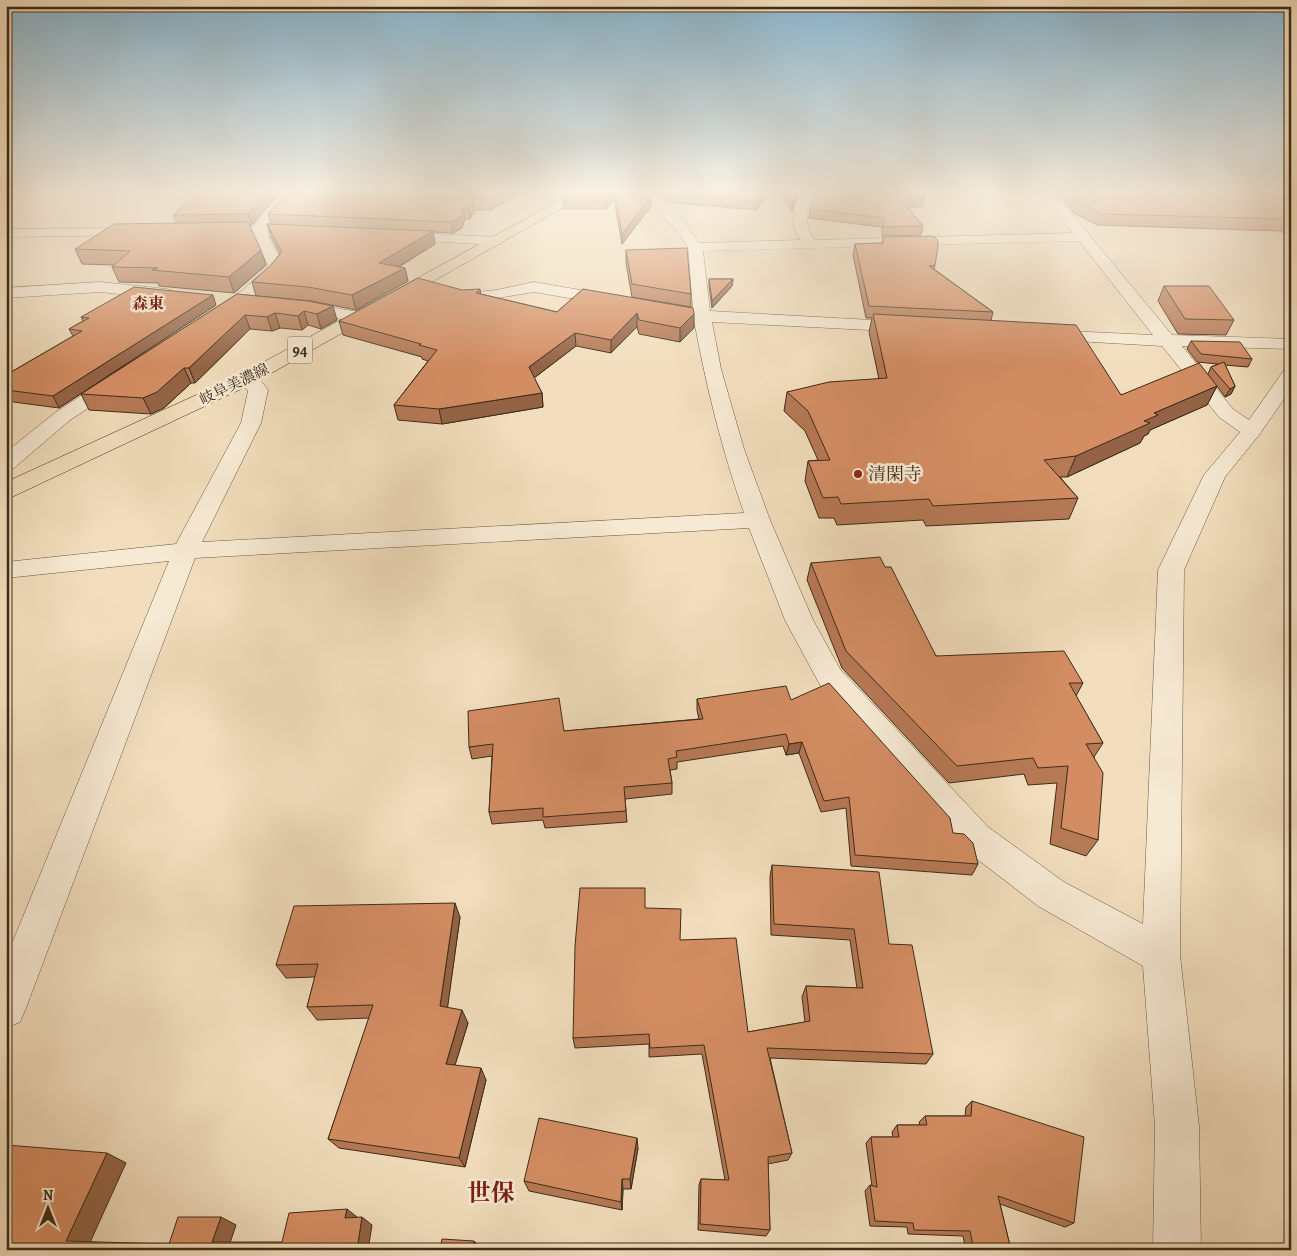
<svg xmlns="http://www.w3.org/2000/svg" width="1297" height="1256" font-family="Alegreya,'Noto Serif JP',serif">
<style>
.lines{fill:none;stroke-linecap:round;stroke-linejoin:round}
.minor-casing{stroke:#6a5842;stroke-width:1}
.major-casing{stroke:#3c2c19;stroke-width:1}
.minor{fill:#f7ead4;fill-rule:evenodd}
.major{fill:#f2debd;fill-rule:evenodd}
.wall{fill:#b67955;stroke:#3c2c19}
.shaded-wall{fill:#946345;stroke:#3c2c19}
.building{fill:#d48d63;stroke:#3c2c19}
.poi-dot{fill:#8f2418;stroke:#f7ead4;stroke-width:2}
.labels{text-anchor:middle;stroke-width:5;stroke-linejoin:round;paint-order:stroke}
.far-street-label{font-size:15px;fill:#3c2c19;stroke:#f7ead4}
.far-quarter-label{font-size:16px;font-weight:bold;fill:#7a1f14;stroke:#f7ead4}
.shield{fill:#f7ead4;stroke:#746551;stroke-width:1}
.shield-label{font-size:16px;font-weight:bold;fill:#3c2c19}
.poi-label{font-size:18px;fill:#3c2c19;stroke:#f7ead4;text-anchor:start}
.near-quarter-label{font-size:24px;font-weight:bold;fill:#7a1f14;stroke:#f7ead4}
</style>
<rect width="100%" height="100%" fill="#f2debd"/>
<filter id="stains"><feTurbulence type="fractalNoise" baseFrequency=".004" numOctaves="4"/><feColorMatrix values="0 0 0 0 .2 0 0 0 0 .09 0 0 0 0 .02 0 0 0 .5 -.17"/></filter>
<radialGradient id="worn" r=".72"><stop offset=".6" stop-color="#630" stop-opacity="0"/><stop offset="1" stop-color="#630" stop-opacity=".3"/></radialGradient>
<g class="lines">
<defs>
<g id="minor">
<path d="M283,191h13l-29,36 40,1 5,1 2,3 -2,3 -5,1h-39l16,29 -3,3c-12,16 -51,57 -71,52l-2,-4 2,-4 33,-22 25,-25 -14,-29 -39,-1 -7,-4 7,-4h38z"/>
<path d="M639,191h13l33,32 14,20 101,-3c-10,-18 -8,-31 1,-49h12c-8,18 -9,31 1,49l259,-7 -33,-42h13l119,144 119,4v10l-109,-3 51,63 16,11 35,-50 7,-2v21l-32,46 -34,42 -41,93 -4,385 19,171 2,124h-48l2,-124 -12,-160 -105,-60 -74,-57 -144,-164 -35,-65 -36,-92 -554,30 -169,450 -6,14 -14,6v-70l163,-397 -163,17v-16l170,-18 65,-121 7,-32 -11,-12 3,-4c13,-3 21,5 28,15l-7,33 -59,119 542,-29c-22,-63 -38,-127 -50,-193l-16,-3 -2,-4 2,-4h15l-5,-62 -13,-18zM1079,241l74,94 -107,-5 -6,1 -3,4 3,4 122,7 57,71 21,15 -36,43 -46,95 -15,354 -79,-42 -76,-55 -148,-158 -27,-49 -43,-100 -26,-71 -23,-80 -9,-47 196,10 6,-1 3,-4 -3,-4 -6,-1 -198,-11 -7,-60z"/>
<polygon points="1273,191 1285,191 1290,205 1288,208 1283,209 1252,204 1246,200 1252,196 1275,200"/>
<polygon points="137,228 142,229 144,232 142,235 6,237 6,229"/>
<polygon points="398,232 496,237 501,238 503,241 501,244 496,245 393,239 391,236 393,233"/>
<polygon points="100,282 167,289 173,291 175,294 173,297 167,299 100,292 6,298 6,288"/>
<path d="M534,282l81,14 6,2 2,3 -2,3 -6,2 -81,-14 -48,8 -21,1 -23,-7 -2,-3 2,-3c9,-3 15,2 24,3 22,3 47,-5 68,-9z"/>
<polygon points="299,302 365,313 367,317 365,321 359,322 293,311 291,307 293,303"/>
<polygon points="115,376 122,378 125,382 122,386 70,420 14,468 6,470 6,452 56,412 108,378"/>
</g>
<polygon id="major" points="577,191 592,191 254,383 14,496 6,498 6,482 240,375"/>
</defs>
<use href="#minor" class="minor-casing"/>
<use href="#major" class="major-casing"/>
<use href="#minor" class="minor"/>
<use href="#major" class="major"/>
</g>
<g class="wall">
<polygon points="200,191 281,191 252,225 249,225 266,265 234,293 159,286 158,283 119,282 112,267 113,265 82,264 75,249 177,223 173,215"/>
<polygon points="521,191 491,210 474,210 470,219 465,219 462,228 453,233 433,232 435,244 399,267 405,268 408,281 356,310 312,301 256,296 252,282 270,266 280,254 271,237 267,224 271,224 268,214"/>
<polygon points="580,191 644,191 651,197 651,206 622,244 614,199 606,209 563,209 563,201"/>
<polygon points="655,191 771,191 756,210 666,202"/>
<polygon points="781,191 799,191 792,211"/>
<polygon points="1057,191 1276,191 1273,197 1289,200 1291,198 1291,234 1286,234 1280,231 1097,225 1074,213 1057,193"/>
<polygon points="1286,191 1291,191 1291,197 1289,197"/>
<polygon points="923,206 908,208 923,226 921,235 882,236 882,227 809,218 810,209"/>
<polygon points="883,237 934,269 993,312 991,320 1121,395 1208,374 1211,367 1218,364 1197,362 1187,349 1191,341 1252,359 1248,367 1225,365 1235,386 1231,394 1225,397 1217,386 1207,405 1150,430 1148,434 1144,436 1140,443 1067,477 1060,477 1078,498 1069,519 926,526 923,520 837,525 834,518 819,518 805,481 808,461 818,460 805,431 784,411 787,392 879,379 869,332 872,318 866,318 853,255 855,244 882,243"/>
<polygon points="626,250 691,294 691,307 632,297 626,263"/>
<polygon points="709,279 733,279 732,286 712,308 709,286"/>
<polygon points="1164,286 1234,320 1226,335 1178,334 1158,301"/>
<polygon points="583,289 694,328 680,342 639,334 637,327 611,353 576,346 534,378 542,393 543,407 442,424 398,420 394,405 428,361 422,359 422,357 343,335 339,321 481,294 557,312"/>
<polygon points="237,294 308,301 337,320 321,329 308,325 302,330 280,328 272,331 250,329 195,383 191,383 164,408 151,414 89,410 81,394"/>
<polygon points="216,305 59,408 6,401 6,375 73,336 69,329 83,321 81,317"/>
<polygon points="811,563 885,567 936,656 1083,683 1076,696 1103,743 1094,757 1098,840 1086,856 1050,844 1057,783 1028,785 1024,774 949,783 842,668 807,580"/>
<polygon points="697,699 791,700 953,833 978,864 972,875 851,866 846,808 821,812 799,753 786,755 783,746 677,762 677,769 670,770 672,783 672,794 625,799 627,822 545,828 543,820 492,824 489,812 492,756 472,759 469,747 564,731 699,719 697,710"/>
<polygon points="772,865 889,944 933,1054 926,1064 770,1058 792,1153 788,1160 768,1164 770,1230 766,1236 698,1230 699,1185 701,1179 725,1180 702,1054 649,1057 649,1044 575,1048 573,1038 645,908 680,940 748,1032 805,1022 802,997 806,986 857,988 850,940 771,935 770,877"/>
<polygon points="460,917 447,1008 468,1023 455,1065 486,1080 465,1167 339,1148 328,1139 369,1018 317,1020 307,1007 315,977 286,978 276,965"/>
<polygon points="972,1101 1074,1223 1065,1227 1000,1204 1011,1250 966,1250 963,1236 908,1234 907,1227 870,1226 865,1191 870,1185 872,1186 866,1143 871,1137 893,1137 892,1132 897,1125 920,1125 919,1122 925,1116 965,1116 966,1107"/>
<polygon points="638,1148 631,1189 623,1189 622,1210 529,1191 524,1181"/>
</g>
<g class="shaded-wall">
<polygon points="268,191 281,191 252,225 248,214"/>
<polygon points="503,191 521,191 491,210 489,199"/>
<polygon points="614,191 614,199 606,209 605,200"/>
<polygon points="765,191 771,191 756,210 757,202"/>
<polygon points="797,191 799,191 792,211 793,202"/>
<polygon points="651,197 651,206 622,244 622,234"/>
<polygon points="925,198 923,206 899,209 901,200"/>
<polygon points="472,199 474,210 470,219 468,208"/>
<polygon points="463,208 465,219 462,228 453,233 451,222"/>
<polygon points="433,231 435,244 382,277 379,263"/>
<polygon points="261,250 266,265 234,293 229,277"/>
<polygon points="935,265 932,276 929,266"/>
<polygon points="405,268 408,281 356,310 352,295"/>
<polygon points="733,279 732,286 712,308 712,301"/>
<polygon points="480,289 482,302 476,293"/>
<polygon points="213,295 216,305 59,408 53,396"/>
<polygon points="333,306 337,320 321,329 317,314"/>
<polygon points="304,311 308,325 302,330 298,316"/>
<polygon points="275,313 280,328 272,331 267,317"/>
<polygon points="637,313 637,327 611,353 611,340"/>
<polygon points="694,314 694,328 680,342 680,328"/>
<polygon points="245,315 250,329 195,383 189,368"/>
<polygon points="575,333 576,346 530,381 529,367"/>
<polygon points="184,368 191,383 164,408 151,414 143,398"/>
<polygon points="1217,386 1207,405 1150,430 1148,434 1144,436 1140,443 1067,477 1076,456 1144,421 1154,413"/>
<polygon points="1235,386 1231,394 1225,397 1230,389"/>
<polygon points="542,393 543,407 442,424 439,409"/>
<polygon points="802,742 799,753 786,755 789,744"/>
<polygon points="455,903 460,917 446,1019 440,1006"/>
<polygon points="462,1010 468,1023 452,1075 446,1064"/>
<polygon points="481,1068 486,1080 465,1167 459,1158"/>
<polygon points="637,1138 638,1148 631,1189 630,1179"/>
<polygon points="107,1153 126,1163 87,1249 66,1241"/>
<polygon points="622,1179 623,1189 622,1210 621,1202"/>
<polygon points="347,1209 357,1217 356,1226 345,1218"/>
<polygon points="221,1217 236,1225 228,1249 212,1242"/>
<polygon points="362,1217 372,1225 368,1250 357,1250"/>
<polygon points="474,1241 481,1248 480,1250 473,1250"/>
</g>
<g class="building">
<polygon points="200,191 268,191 248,214 173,215"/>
<polygon points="287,191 503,191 489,199 472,199 468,208 463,208 460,217 451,222 268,214"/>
<polygon points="580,191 614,191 605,200 563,201"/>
<polygon points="614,191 644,191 651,197 622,234"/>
<polygon points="664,191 765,191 757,202 666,193"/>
<polygon points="787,191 797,191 793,202"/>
<polygon points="814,191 925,191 925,198 901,200 923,226 883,227 884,218 810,209"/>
<polygon points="1068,191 1227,191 1289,200 1291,198 1291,222 1286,219 1102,214 1078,202"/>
<polygon points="248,222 261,250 229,277 152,270 158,268 112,267 130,251 75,249 114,224"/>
<polygon points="267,224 433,231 379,263 405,268 352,295 308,287 252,282 270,266 282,252"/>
<polygon points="934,236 938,241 938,247 935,265 929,266 993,312 869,306 855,244 883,243 883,237"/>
<polygon points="687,248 691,294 632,284 626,250"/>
<polygon points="418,278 462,290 480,289 476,293 557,312 583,289 693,308 694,314 680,328 639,320 637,313 611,340 575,333 529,367 542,393 439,409 394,405 437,350 419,345 421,344 339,321"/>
<polygon points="709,279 733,279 712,301"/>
<polygon points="1164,286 1209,286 1234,320 1185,319"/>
<polygon points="134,287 213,295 53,396 6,390 6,375 82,331 69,329 89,318 81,317"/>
<polygon points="237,294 308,301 333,306 317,314 304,311 298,316 275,313 267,317 245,315 189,368 184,368 157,392 143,398 81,394"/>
<polygon points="873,314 1076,325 1121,395 1199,363 1217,386 1154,413 1158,415 1144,421 1150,423 1076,456 1044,460 1078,498 933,506 929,499 841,504 838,497 823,498 808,461 830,460 808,411 787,392 829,382 887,378"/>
<polygon points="1191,341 1240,342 1252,359 1201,354"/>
<polygon points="1224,362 1235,386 1230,389 1211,367"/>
<polygon points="880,557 885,567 891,567 936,656 1064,651 1083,683 1069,683 1103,743 1086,744 1103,773 1098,840 1061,828 1068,766 1038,768 1033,758 957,766 846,651 811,563"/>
<polygon points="829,683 950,818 953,833 964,834 973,843 978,864 855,855 849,797 824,801 802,742 789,744 786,734 676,751 677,757 668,759 672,783 624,787 626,811 543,817 543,808 489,812 493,744 469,747 468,711 559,698 564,731 703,719 697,699 786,686 791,700"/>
<polygon points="772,865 879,872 889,944 912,945 933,1054 767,1048 792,1153 768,1157 770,1230 700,1224 701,1179 729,1180 704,1045 650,1048 649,1034 573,1038 575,946 580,888 645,888 645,908 681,909 680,940 736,938 748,1032 810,1021 806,986 863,988 854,929 774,924"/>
<polygon points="455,903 440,1006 462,1010 446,1064 481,1068 459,1158 328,1139 373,1005 307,1007 318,964 276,965 294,906"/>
<polygon points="972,1101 1084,1137 1074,1223 998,1196 1011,1250 974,1250 970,1231 914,1230 913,1223 875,1221 870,1185 877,1187 871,1137 899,1137 897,1125 927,1125 925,1116 971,1116"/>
<polygon points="539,1118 637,1138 630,1179 622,1179 621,1202 524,1181"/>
<polygon points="6,1145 107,1153 66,1241 169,1244 178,1217 221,1217 212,1242 282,1242 289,1213 347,1209 345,1218 362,1217 357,1250 6,1250"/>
<polygon points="442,1239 474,1241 473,1250 440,1250"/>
</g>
<linearGradient id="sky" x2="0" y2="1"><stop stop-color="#89b7d1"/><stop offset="0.52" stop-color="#f9f0e1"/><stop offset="1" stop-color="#f9f0e1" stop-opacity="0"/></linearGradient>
<rect width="1297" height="367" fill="url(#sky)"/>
<circle class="poi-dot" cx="858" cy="474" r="5"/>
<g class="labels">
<g class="far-street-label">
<text transform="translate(234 384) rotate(-26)" y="5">岐阜美濃線</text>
</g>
<g class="far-quarter-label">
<text x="148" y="309">森東</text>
</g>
<rect class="shield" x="287.5" y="336.5" width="25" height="27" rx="4"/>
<g class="shield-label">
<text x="300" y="356">94</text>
</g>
<g class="poi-label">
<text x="868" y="480">清閑寺</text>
</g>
<g class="near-quarter-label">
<text x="491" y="1201">世保</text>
</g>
</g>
<rect width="1297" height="1256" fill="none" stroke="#f2debd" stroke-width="25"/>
<rect x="8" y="8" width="1282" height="1241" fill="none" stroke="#3c2c19" stroke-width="2.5"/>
<rect x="12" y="12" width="1272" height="1231" fill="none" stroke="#3c2c19"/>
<g transform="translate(48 1208)" stroke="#f7ead4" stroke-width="4" paint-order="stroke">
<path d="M0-4L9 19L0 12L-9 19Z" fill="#3c2c19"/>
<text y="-8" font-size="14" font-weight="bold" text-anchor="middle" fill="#3c2c19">N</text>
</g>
<rect width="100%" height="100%" filter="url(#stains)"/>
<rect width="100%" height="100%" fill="url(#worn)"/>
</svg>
